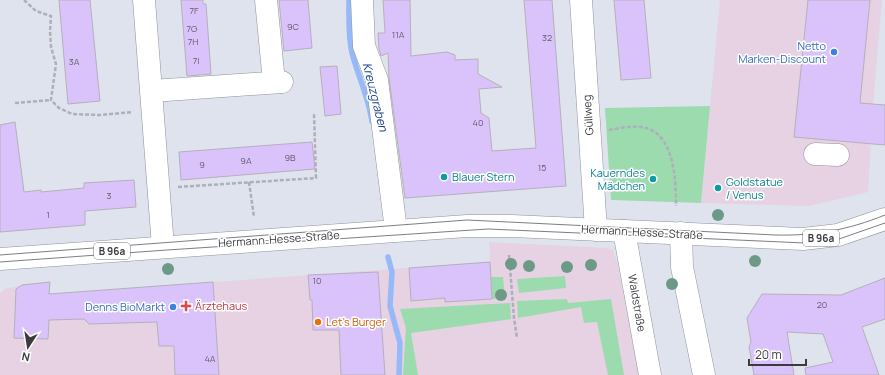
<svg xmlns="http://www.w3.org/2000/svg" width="885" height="375" font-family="Manrope,sans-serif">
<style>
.commercial{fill:#e6d2e2}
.green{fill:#9cdbae}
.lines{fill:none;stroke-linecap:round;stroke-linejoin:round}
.stream{stroke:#97b9f8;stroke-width:5.5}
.building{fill:#dac3fa;stroke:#b4b0ba}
.minor-casing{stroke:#8f929c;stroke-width:23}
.major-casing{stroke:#8f929c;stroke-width:23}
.path{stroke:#adb0b9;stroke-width:2.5;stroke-dasharray:4 2;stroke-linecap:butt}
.minor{stroke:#fff;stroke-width:22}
.major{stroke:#fff;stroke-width:22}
.tram{stroke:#7c7e85;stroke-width:1}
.tree{fill:#6c9a87}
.shop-dot{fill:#3f7fe0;stroke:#fff;stroke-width:1.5}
.culture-dot{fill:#0f9aa8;stroke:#fff;stroke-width:1.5}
.health-dot{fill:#e0444e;stroke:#fff;stroke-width:1.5}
.food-dot{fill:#e8710a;stroke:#fff;stroke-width:1.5}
.labels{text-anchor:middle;stroke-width:3;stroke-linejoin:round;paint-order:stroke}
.number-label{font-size:9px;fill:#625d6e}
.shield{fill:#fff;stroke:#757679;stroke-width:1}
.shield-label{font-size:10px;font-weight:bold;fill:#3a3b3f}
.shop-label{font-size:11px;fill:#366cbe;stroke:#fff;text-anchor:end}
.street-label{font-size:11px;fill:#3a3b3f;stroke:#fff}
.culture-label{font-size:11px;fill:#0d838f;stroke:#fff;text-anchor:start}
.health-label{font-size:11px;fill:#be3a42;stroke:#fff;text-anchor:start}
.food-label{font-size:11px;fill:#c56008;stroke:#fff;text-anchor:start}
.water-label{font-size:12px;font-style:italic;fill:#1d4189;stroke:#fff}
</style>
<rect width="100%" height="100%" fill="#dfe3ee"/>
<g class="commercial">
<polygon points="720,0 882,0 873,105 868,192 809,206 701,203"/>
<polygon points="489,242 607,248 613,250 617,262 639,375 0,375 0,293 5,289 22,285 50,282 49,294 490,262"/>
</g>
<g class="green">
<polygon points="710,106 701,203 611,200 605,108"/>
<polygon points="565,276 566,288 519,293 517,279"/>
<polygon points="491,277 503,277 505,298 492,299"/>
<polygon points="567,299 568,303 611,299 624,375 608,375 597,322 584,323 581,307 518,318 517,301"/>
<polygon points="510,303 511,319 411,333 418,375 403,375 406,328 400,309"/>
</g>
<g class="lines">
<g class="stream">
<path d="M349,0c0,18 -1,36 3,53 6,23 17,45 20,69"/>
<polyline points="388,257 392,272 390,306 400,343 399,375"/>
</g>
</g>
<g class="building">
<polygon points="59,0 90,0 100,101 68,104"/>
<polygon points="181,0 203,0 203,4 206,4 211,74 187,76"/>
<polygon points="279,0 308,0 312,48 284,51"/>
<polygon points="383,0 410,0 411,56 447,52 455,55 455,60 478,59 478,74 502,87 479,89 481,113 489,118 492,151 536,148 524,0 552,0 566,186 405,198 389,78 388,53 381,56 379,49 378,33 385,33"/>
<polygon points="614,0 644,0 651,78 621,80"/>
<polygon points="808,0 870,0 860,103 885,105 885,145 794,137"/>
<polygon points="337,66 341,114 325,116 320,67"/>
<polygon points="15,122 24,192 41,190 41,192 84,188 84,183 134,180 136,207 85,211 85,225 0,232 0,125"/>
<polygon points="312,142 315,169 181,180 179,152"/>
<polygon points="490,262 492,299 445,302 445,298 411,301 409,268"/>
<polygon points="378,272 385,375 341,375 339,330 313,330 312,300 310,300 308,275"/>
<polygon points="885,278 885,319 862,327 879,375 806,375 805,368 833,362 823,334 787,332 794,375 754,375 749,347 751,342 747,318 762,294 841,295"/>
<polygon points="50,282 49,294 213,282 219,375 175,375 174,346 159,346 157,322 89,324 84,319 49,320 48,339 14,338 16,289 22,285"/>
</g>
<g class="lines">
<defs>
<g id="minor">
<polyline points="144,0 163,247"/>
<polyline points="266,0 274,82"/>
<polyline points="362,0 364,46 377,80 396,230"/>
<polyline points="581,0 596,230"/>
<polyline points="152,91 282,82"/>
<polyline points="815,154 838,155"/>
<polyline points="624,231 650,375"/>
<polyline points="681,233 682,267 704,375"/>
</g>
<polyline id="major" points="0,259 467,226 512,226 803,239 838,235 885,219"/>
</defs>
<use href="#minor" class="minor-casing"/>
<use href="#major" class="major-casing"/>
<g class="path">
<polyline points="24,0 36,11 51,16 50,31 51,47 56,64 51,100 59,108 72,114 100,115 133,112"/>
<polyline points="15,103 51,100"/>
<path d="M609,130c12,-2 28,-6 40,-1 26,10 27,54 27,77"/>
<polyline points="249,182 254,217"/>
<polyline points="178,187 316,178 314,113"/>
<polyline points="509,255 514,318 517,338"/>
</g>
<use href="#minor" class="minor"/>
<use href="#major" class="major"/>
<g class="tram">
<path d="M0,255l467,-35 308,15c40,1 73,-5 110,-20"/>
<polyline points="0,262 167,250 488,229 805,243 839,239 885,223"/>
</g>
</g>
<g class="tree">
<circle cx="718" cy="215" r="6"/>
<circle cx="755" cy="261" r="6"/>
<circle cx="511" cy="264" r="6"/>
<circle cx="591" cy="265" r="6"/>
<circle cx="529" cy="266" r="6"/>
<circle cx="567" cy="267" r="6"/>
<circle cx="168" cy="269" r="6"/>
<circle cx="672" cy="284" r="6"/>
<circle cx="501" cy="295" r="6"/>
</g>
<g class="shop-dot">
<circle cx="834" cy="52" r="4"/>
<circle cx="173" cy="307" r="4"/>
</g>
<g class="culture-dot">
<circle cx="444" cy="177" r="4"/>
<circle cx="653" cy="179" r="4"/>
<circle cx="718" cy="188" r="4"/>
</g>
<path class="health-dot" d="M184 300h4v4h4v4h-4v4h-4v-4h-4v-4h4z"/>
<circle class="food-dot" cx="318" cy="322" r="4"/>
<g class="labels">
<g class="number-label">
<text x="194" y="14">7F</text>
<text x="293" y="30">9C</text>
<text x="192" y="32">7G</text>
<text x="398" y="38">11A</text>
<text x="547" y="41">32</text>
<text x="193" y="45">7H</text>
<text x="196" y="64">7I</text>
<text x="74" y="65">3A</text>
<text x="478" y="126">40</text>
<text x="290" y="161">9B</text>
<text x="246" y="164">9A</text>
<text x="202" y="168">9</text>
<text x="542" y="171">15</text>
<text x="109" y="199">3</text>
<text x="48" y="218">1</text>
<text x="317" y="284">10</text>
<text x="822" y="308">20</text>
<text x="210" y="362">4A</text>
</g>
<g class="shield">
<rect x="803" y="230" width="36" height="16" rx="3"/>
<rect x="94" y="243" width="36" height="16" rx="3"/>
</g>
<g class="shield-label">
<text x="821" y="242">B 96a</text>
<text x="112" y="255">B 96a</text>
</g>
<g class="shop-label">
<text x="826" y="50">Netto<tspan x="826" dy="13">Marken-Discount</tspan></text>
<text x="165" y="311">Denns BioMarkt</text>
</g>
<g class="street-label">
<text transform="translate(588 115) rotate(-94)" y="4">Güllweg</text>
<text transform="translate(642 232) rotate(3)" y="4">Hermann-Hesse-Straße</text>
<text transform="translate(279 239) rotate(-4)" y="4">Hermann-Hesse-Straße</text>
<text transform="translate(637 303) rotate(80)" y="4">Waldstraße</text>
</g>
<g class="culture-label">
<text x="645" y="177" text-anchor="end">Kauerndes<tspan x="645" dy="13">Mädchen</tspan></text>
<text x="452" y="181">Blauer Stern</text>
<text x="726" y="186">Goldstatue<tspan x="726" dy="13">/ Venus</tspan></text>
</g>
<g class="health-label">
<text x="195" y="310">Ärztehaus</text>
</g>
<g class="food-label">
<text x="326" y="326">Let's Burger</text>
</g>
<g class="water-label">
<text transform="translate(375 97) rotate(76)" y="4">Kreuzgraben</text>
</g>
</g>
<g transform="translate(28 347) rotate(192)" stroke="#ffffff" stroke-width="3" paint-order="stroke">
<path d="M0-3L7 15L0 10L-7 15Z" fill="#3a3b3f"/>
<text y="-6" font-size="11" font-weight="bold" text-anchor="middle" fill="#3a3b3f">N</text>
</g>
<path d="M749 359v6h57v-6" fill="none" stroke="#3a3b3f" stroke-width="2"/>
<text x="755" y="359" font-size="12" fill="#3a3b3f" stroke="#ffffff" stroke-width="3" paint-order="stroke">20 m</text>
</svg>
